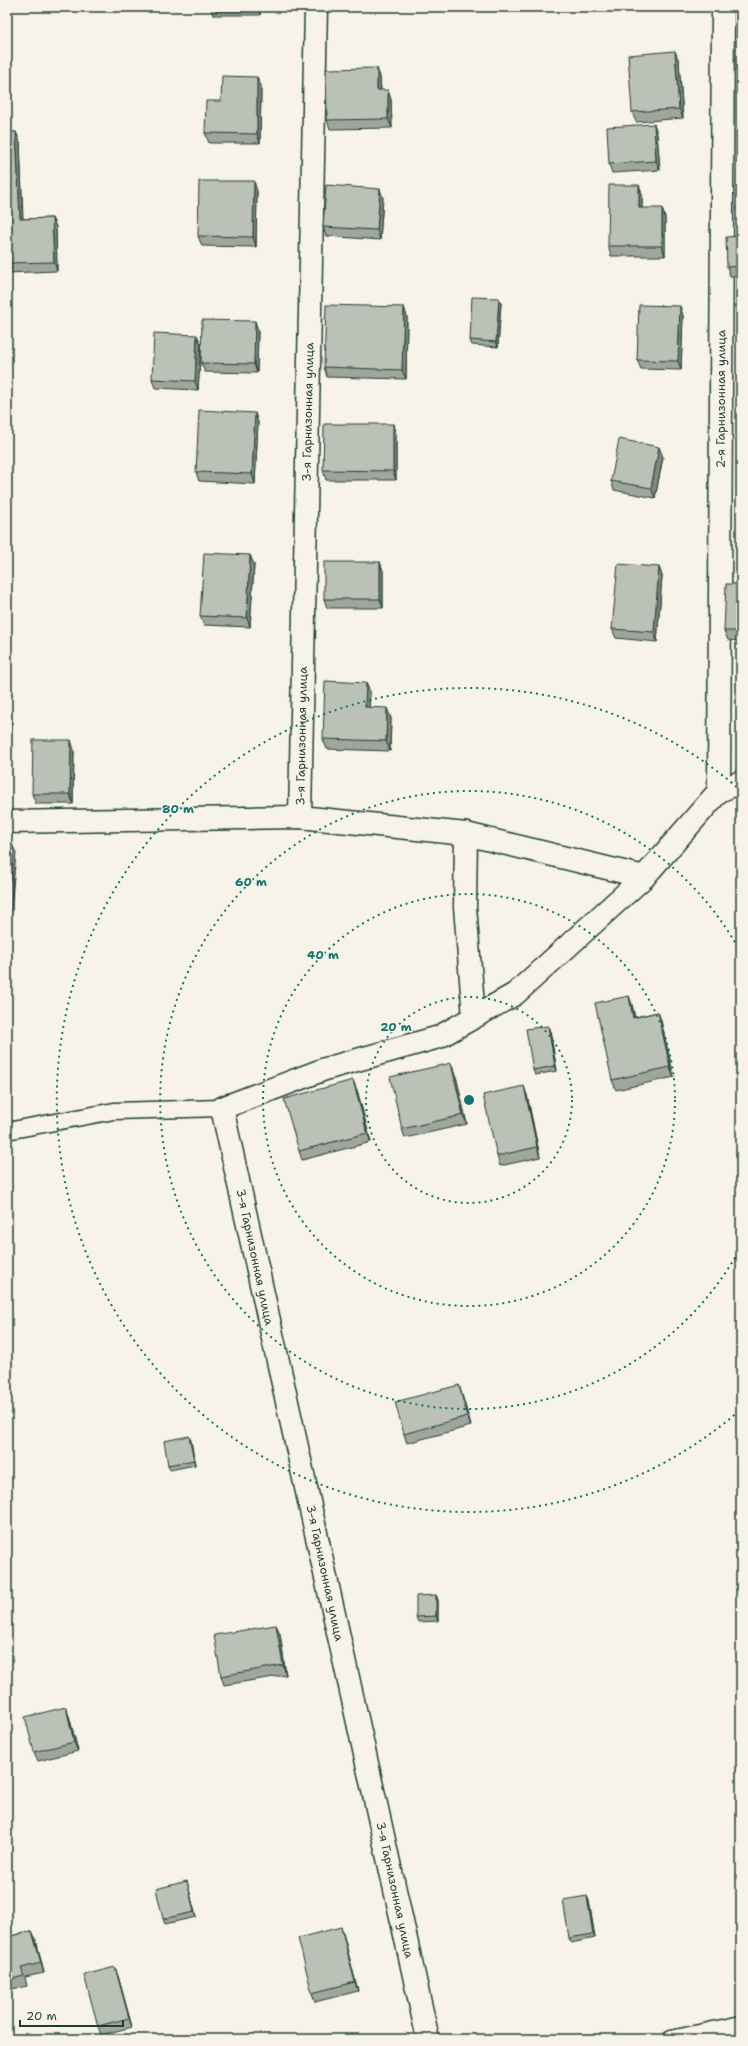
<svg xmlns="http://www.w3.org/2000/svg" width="748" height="2046" font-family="'Shantell Sans',sans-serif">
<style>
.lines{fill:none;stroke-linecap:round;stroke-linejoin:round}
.lane-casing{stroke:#1f3d34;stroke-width:19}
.street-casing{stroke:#1f3d34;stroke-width:25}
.lane{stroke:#f7f3e8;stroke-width:16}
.street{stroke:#f7f3e8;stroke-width:22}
.wall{fill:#a1a69d;stroke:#1f3d34}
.shaded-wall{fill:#83877f;stroke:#1f3d34}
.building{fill:#bbc1b6;stroke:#1f3d34}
.ring{fill:none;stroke:#0f766e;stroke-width:2;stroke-dasharray:2 4}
.labels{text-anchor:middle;stroke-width:3;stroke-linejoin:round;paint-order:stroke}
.street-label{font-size:12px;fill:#1f3d34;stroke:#f7f3e8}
.centre{fill:#0f766e;stroke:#f7f3e8;stroke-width:2}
.ring-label{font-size:12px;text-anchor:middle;font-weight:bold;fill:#0f766e;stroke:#f7f3e8;stroke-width:3;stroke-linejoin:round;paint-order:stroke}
</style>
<rect width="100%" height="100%" fill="#f7f3e8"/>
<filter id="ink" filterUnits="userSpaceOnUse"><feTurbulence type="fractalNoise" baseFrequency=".025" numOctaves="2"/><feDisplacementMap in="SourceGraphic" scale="8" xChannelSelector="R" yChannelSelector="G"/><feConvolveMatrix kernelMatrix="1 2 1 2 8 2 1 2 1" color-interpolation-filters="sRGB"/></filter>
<g filter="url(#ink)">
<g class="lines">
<defs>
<g id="lane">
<polyline points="7,1131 114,1111 222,1108"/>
<polyline points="671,2039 741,2024"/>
</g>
<g id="street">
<path id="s1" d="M719,791l4,-784"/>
<path id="s2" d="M300,817l16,-810"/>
<polyline points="7,822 300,817 466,834 644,877"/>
<polyline points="466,834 465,907 474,1017"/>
<polyline points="428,2039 222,1108 325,1069 439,1037 515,994 644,877 719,791 741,782"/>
</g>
</defs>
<use href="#lane" class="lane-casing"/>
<use href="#street" class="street-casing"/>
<use href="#lane" class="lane"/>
<use href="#street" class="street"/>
</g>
<g class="wall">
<polygon points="210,7 260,7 260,15 213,15"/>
<polygon points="679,61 683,118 636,122 632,112"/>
<polygon points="257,77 261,86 260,143 209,143 205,133 221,101"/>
<polygon points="380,77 381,90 391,99 392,128 330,129 327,120"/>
<polygon points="654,124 657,134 660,170 612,173 609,164"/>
<polygon points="7,132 16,132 20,142 23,219 52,218 56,227 57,271 7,273"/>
<polygon points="639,185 642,195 642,208 665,217 665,256 611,256 608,246"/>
<polygon points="257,191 256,247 202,246 198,236"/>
<polygon points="383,198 380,240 326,236 323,227"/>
<polygon points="741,236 741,276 730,276 727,267"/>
<polygon points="501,303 498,347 472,345 470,340"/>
<polygon points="680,306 683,316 681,370 641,369 637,360"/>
<polygon points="404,307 407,317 406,379 327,377 324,367"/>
<polygon points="258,330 257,373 205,372 201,363"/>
<polygon points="197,335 201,345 198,390 155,388 152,379"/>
<polygon points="258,422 255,484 199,481 196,472"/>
<polygon points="393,424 396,434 396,480 326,480 323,470"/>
<polygon points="663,457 655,498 614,490 611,481"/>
<polygon points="250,555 254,565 250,627 204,625 200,616"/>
<polygon points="380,562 383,571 383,608 327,608 324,599"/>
<polygon points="659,567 662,576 657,642 616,638 612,629"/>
<polygon points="741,584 741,641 728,640 724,631"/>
<polygon points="366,683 370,692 369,707 391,718 390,751 327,749 323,739"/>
<polygon points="7,703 11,713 10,756 7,756"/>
<polygon points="74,750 73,804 36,804 32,794"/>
<polygon points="629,996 632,1005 635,1017 658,1012 661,1021 674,1077 616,1090 612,1080"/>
<polygon points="550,1031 557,1071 535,1075 533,1070"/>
<polygon points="455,1072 467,1124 405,1138 402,1129"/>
<polygon points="357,1090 371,1142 302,1160 299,1151"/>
<polygon points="527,1095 540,1157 500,1166 497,1156"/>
<polygon points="462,1395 471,1426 407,1443 404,1434"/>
<polygon points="189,1436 191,1441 195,1465 170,1470 168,1465"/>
<polygon points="436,1595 438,1600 438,1621 418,1622 416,1617"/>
<polygon points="276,1625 280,1634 286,1675 224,1685 221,1676"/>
<polygon points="69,1716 78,1751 38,1761 34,1752"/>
<polygon points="188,1886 196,1917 165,1924 163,1919"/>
<polygon points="587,1896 589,1901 595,1938 571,1943 569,1938"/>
<polygon points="341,1927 344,1937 358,1991 315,2002 312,1993"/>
<polygon points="32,1931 36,1940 44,1973 25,1977 27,1986 7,1990 7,1937"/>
<polygon points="118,1976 132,2027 101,2035 98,2026"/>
</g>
<g class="shaded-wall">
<polygon points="258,7 260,7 260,15"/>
<polygon points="675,51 679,61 683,118 679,109"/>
<polygon points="377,68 380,77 381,99 377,90"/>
<polygon points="257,77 261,86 260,143 257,134"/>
<polygon points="388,90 391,99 392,128 388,119"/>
<polygon points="654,124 657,134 660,170 656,161"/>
<polygon points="16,132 20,142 23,229 20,219"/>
<polygon points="254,181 257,191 256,247 253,237"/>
<polygon points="639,185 642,195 642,217 639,208"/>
<polygon points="380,189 383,198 380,240 377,230"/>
<polygon points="662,208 665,217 665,256 662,246"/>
<polygon points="52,218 56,227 57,271 54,262"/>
<polygon points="499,298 501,303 498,347 496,342"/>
<polygon points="680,306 683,316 681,370 678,361"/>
<polygon points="404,307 407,317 406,379 402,370"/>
<polygon points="255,321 258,330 257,373 254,364"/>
<polygon points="197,335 201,345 198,390 195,381"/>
<polygon points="255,413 258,422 255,484 252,474"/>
<polygon points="393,424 396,434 396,480 393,471"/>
<polygon points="659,447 663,457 655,498 651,488"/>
<polygon points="250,555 254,565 250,627 247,618"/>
<polygon points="380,562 383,571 383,608 380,599"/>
<polygon points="659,567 662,576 657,642 654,632"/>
<polygon points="366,683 370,692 369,717 365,707"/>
<polygon points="7,703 11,713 10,756 7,748"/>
<polygon points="387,708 391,718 390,751 386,741"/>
<polygon points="71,740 74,750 73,804 70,794"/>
<polygon points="12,844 16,853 9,933 7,928 7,905"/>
<polygon points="629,996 632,1005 637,1027 633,1018"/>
<polygon points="658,1012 661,1021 674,1077 670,1067"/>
<polygon points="548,1026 550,1031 557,1071 555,1066"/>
<polygon points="451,1063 455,1072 467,1124 463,1115"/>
<polygon points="353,1080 357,1090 371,1142 367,1133"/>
<polygon points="524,1086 527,1095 540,1157 537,1147"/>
<polygon points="459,1385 462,1395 471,1426 467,1416"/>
<polygon points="189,1436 191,1441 195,1465 194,1460"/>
<polygon points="436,1595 438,1600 438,1621 436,1616"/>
<polygon points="276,1625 280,1634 286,1675 283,1665"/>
<polygon points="66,1707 69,1716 78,1751 74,1742"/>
<polygon points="187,1881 188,1886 196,1917 194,1912"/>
<polygon points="587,1896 589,1901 595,1938 593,1934"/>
<polygon points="341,1927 344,1937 358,1991 355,1982"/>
<polygon points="32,1931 36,1940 44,1973 41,1963"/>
<polygon points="115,1967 118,1976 132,2027 129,2018"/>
</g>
<g class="building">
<polygon points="675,51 679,109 632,112 628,55"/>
<polygon points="377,68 377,90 388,90 388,119 327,120 326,69"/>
<polygon points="222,76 257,77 257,134 205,133 206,101 221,101"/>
<polygon points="654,124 656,161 609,164 607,127"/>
<polygon points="7,132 16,132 20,219 52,218 54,262 7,263"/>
<polygon points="199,181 254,181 253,237 198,236"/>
<polygon points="326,185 380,189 377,230 323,227"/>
<polygon points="609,185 639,185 639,208 662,208 662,246 608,246"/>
<polygon points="741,236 741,266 727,267 726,237"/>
<polygon points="472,297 499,298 496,342 470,340"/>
<polygon points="326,305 404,307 402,370 324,367"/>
<polygon points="639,305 680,306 678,361 637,360"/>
<polygon points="202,320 255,321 254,364 201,363"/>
<polygon points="154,333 197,335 195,381 152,379"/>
<polygon points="199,410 255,413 252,474 196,472"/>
<polygon points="324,424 393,424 393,471 323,470"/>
<polygon points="619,439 659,447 651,488 611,481"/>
<polygon points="204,553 250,555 247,618 200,616"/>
<rect x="324" y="562" width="56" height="37"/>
<polygon points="618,564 659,567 654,632 612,629"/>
<polygon points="726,584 741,584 741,631 724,631"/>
<polygon points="325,681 366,683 365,707 387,708 386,741 323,739"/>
<polygon points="33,740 71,740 70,794 32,794"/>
<polygon points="7,843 12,844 7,905"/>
<polygon points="629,996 633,1018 658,1012 670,1067 612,1080 595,1003"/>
<polygon points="548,1026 555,1066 533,1070 526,1029"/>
<polygon points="451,1063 463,1115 402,1129 390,1077"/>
<polygon points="353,1080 367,1133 299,1151 284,1099"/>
<polygon points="524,1086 537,1147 497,1156 483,1095"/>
<polygon points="459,1385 467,1416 404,1434 395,1402"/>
<polygon points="189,1436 194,1460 168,1465 164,1441"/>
<polygon points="436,1595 436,1616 416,1617 416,1596"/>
<polygon points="276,1625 283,1665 221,1676 214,1635"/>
<polygon points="66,1707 74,1742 34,1752 25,1717"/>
<polygon points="187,1881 194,1912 163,1919 156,1889"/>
<polygon points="587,1896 593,1934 569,1938 563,1900"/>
<polygon points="341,1927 355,1982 312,1993 298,1938"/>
<polygon points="32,1931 41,1963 21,1968 24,1976 7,1980 7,1937"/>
<polygon points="115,1967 129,2018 98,2026 84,1975"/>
</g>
</g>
<g class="ring">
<circle cx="469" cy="1100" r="103"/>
<circle cx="469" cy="1100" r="206"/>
<path d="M741 1247A309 309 0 1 1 741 953"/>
<path d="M739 1411A412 412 0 1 1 739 789"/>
</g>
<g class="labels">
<g class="street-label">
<text dy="4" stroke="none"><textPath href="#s1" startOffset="392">2-я Гарнизонная улица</textPath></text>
<text dy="4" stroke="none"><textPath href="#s2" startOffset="405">3-я Гарнизонная улица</textPath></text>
<text dy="4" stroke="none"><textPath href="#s2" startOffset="81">3-я Гарнизонная улица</textPath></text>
<text transform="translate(255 1257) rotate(78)" y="4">3-я Гарнизонная улица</text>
<text transform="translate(325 1573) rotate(78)" y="4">3-я Гарнизонная улица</text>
<text transform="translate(395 1890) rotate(78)" y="4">3-я Гарнизонная улица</text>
</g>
</g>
<circle cx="469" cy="1100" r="6" class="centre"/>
<g class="ring-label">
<text x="178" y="813">80 m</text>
<text x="251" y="886">60 m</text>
<text x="323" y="959">40 m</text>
<text x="396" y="1031">20 m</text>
</g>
<rect width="748" height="2046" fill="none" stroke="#f7f3e8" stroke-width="24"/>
<rect x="12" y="12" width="724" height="2022" fill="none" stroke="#1f3d34" stroke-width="1.5" filter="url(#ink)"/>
<path d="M20 2020v6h103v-6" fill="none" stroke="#1f3d34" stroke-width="2"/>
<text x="26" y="2020" font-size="12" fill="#1f3d34" stroke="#f7f3e8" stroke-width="3" paint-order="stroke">20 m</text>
</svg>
